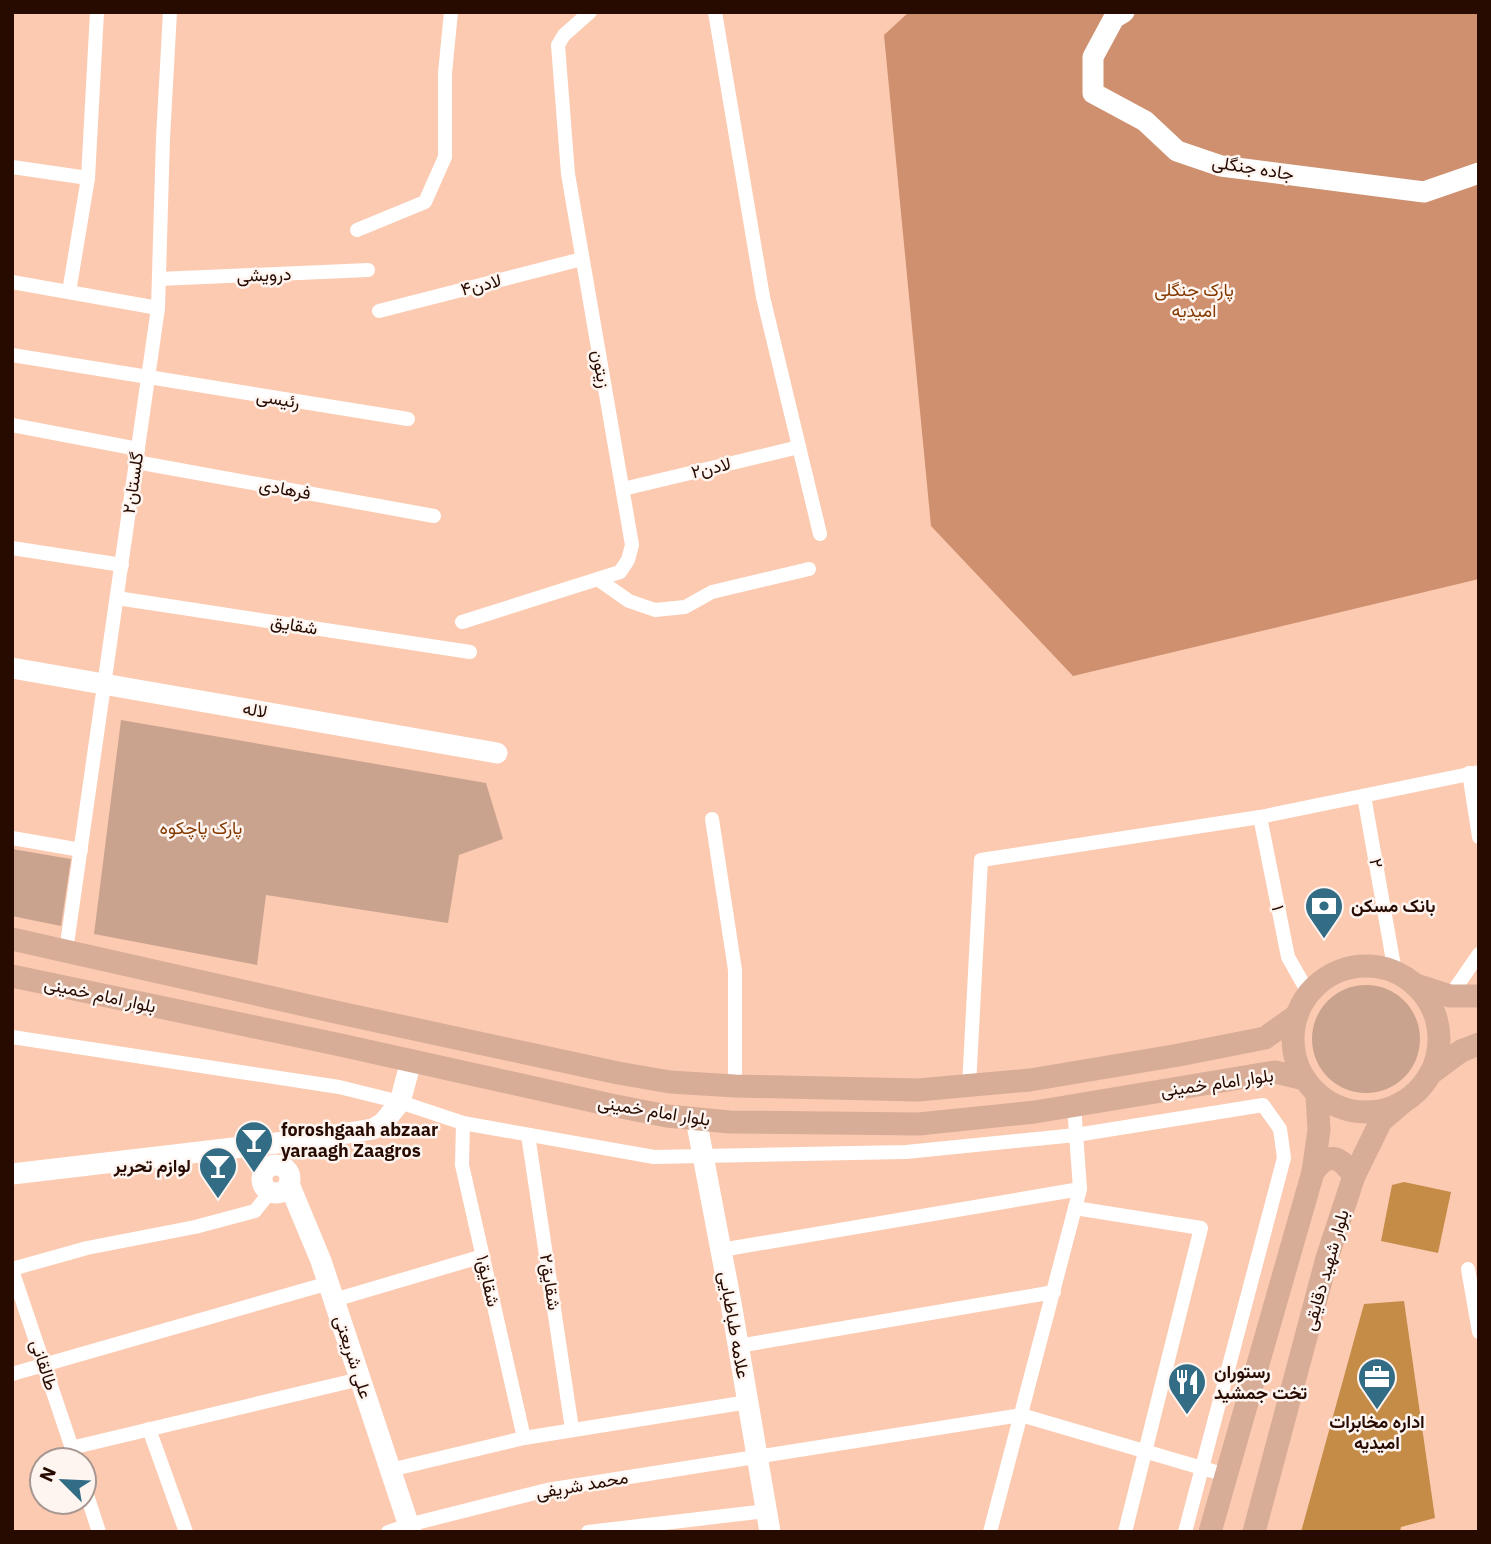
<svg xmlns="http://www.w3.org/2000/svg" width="1491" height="1544" font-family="'IBM Plex Sans',Vazirmatn,sans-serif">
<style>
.green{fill:#caa38f}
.forest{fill:#ce906f}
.building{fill:#c58c48}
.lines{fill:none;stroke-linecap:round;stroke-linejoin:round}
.street{stroke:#fff;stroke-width:14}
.secondary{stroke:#fff;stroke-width:21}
.primary{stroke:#d7ad97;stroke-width:23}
.labels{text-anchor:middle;stroke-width:5;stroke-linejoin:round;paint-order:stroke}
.street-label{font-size:18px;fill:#270b00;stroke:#fef5f1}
.park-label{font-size:18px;fill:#843900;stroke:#fef5f1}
.poi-label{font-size:18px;font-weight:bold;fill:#270b00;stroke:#fef5f1;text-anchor:start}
</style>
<rect width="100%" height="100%" fill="#fccab1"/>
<g class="green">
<polygon points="121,720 486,783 503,839 459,855 448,923 266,895 257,965 94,934"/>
<polygon points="12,849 71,859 61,926 12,916"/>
<circle cx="1366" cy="1039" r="54"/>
</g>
<polygon class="forest" points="909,12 1479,12 1479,579 1073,676 931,526 884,35"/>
<g class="building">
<polygon points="1404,1182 1451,1192 1438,1253 1381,1241 1392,1185"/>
<polygon points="1404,1301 1435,1518 1401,1527 1400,1532 1301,1532 1364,1304"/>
</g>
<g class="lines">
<g class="street">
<polyline points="715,12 763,297 820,534"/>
<polyline points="12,167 88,178 69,292"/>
<polyline points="88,178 97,12"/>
<polyline points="357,230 425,202 445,157 445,73 451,12"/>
<polyline points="159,279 368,270"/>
<polyline points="12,282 158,308"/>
<polyline points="379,311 582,259"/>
<polyline points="12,355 408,419"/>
<polyline points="12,425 138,449"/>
<polyline points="136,462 434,516"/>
<polyline points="623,489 799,447"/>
<polyline points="12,548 122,565"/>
<polyline points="599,580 629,601 655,610 685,607 712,592 809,569"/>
<polyline points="117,598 470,652"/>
<polyline points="462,622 620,572 628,560 632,545 568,174 558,45 564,35 590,12"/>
<polyline points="1469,773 1479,837"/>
<polyline points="1364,796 1395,972"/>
<polyline points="1260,817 1288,957 1309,994"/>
<polyline points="712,819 735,970 735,1086"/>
<polyline points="12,838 81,850"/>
<polyline points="66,951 158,308 163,138 170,12"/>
<polyline points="1450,996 1479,954"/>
<polyline points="12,1037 339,1087 400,1102 463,1123 654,1157 906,1152 1076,1135 1263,1105 1280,1129 1284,1158 1185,1532"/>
<polyline points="969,1086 981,860 1260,817 1479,772"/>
<polyline points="463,1123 462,1165 524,1438"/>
<polyline points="528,1135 572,1429"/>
<polyline points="1075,1208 1201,1228 1125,1532"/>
<polyline points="721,1250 1080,1189"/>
<polyline points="12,1269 87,1248 195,1227 255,1211 271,1191"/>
<polyline points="1468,1269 1479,1332"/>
<polyline points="12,1270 76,1460"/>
<polyline points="334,1300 483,1256"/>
<polyline points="738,1346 1054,1292"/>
<polyline points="12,1374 329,1283"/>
<polyline points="149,1429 186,1532"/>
<polyline points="71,1448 360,1379"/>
<polyline points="390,1470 524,1438 748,1402"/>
<polyline points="84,1486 99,1532"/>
<polyline points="388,1532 408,1525 547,1490 1021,1415 1226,1475"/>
<polyline points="588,1532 766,1511"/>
<polyline points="990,1532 1080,1189 1074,1106"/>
</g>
<g class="secondary">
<polyline points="1124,12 1114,18 1093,57 1093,93 1145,121 1177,151 1221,166 1424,192 1479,173"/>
<polyline points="12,668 497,753"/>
<polyline points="696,1119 731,1303 770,1532"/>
<circle cx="276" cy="1179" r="14"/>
<polyline points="12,1174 310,1139 373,1129 383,1123 400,1102 411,1061"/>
<polyline points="289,1184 321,1261 411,1532"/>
</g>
<g class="primary">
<polyline points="12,939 340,1013 618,1073 670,1082 735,1086 918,1090 1030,1080 1179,1055 1265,1038 1297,1015"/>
<circle cx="1366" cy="1039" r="73"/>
<polyline points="12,976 336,1044 611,1105 667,1116 730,1122 919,1124 1035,1112 1275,1072 1305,1079"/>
<polyline points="1416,985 1450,996 1479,996"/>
<polyline points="1430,1074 1461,1051 1479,1044"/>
<path d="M1313,1172c16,-21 27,-16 41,4"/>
<polyline points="1210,1532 1313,1172 1319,1130 1317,1094"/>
<polyline points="1254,1532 1327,1258 1354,1176 1381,1121 1402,1103"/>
</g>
</g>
<defs>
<symbol id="bank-pin" viewBox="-11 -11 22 30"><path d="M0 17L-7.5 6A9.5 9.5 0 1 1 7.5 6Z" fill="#326c85" stroke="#fef5f1"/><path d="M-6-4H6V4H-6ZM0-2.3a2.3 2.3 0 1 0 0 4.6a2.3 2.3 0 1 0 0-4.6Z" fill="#fff"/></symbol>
<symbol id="bar-pin" viewBox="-11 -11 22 30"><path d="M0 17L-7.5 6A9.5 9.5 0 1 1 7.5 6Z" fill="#326c85" stroke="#fef5f1"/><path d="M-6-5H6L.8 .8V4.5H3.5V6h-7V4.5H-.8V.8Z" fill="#fff"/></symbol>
<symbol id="office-pin" viewBox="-11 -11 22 30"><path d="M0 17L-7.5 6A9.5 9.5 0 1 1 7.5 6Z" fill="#326c85" stroke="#fef5f1"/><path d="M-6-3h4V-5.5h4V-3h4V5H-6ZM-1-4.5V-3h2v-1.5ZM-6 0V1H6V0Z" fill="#fff"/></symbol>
<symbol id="restaurant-pin" viewBox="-11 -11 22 30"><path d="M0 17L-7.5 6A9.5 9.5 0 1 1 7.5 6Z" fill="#326c85" stroke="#fef5f1"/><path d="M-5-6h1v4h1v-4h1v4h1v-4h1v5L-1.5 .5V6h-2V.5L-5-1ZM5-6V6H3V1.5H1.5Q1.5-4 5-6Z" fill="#fff"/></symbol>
</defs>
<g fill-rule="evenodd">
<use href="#bank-pin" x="1302" y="884" width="44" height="60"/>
<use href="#bar-pin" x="232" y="1118" width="44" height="60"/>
<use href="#bar-pin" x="196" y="1144" width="44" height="60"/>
<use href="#office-pin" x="1355" y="1355" width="44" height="60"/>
<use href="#restaurant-pin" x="1165" y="1360" width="44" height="60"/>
</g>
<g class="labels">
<g class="street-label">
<text transform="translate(1253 168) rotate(9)" y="6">جاده جنگلی</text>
<text transform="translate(264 275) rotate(-2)" y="6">درویشی</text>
<text transform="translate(481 285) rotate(-14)" y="6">لادن۴</text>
<text transform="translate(601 369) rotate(80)" y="6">زیتون</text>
<text transform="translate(278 399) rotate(9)" y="6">رئیسی</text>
<text transform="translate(711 468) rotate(-13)" y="6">لادن۲</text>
<text transform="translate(133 483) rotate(-82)" y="6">گلستان۲</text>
<text transform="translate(285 489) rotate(10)" y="6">فرهادی</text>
<text transform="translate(294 625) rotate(9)" y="6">شقایق</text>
<text transform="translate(255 710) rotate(10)" y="6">لاله</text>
<text transform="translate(1376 863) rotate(80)" y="6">۲</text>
<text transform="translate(1278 908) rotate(79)" y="6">۱</text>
<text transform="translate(100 995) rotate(12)" y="6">بلوار امام خمینی</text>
<text transform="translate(1217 1083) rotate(-8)" y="6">بلوار امام خمینی</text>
<text transform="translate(654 1111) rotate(9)" y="6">بلوار امام خمینی</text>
<text transform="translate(1326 1270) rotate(-74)" y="6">بلوار شهید دقایقی</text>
<text transform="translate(488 1281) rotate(77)" y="6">شقایق۱</text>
<text transform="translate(550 1282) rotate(81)" y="6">شقایق۲</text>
<text transform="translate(734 1325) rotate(80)" y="6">علامه طباطبایی</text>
<text transform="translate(353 1357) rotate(72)" y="6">علی شریعتی</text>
<text transform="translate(44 1365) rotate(72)" y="6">طالقانی</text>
<text transform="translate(582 1485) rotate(-10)" y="6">محمد شریفی</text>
</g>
<g class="park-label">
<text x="1194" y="296">پارک جنگلی<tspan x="1194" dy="21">امیدیه</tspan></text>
<text x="201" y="834">پارک پاچکوه</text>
</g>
<g class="poi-label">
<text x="1351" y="912">بانک مسکن</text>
<text x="281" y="1136">foroshgaah abzaar<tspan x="281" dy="21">yaraagh Zaagros</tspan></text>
<text x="191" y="1172" text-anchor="end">لوازم تحریر</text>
<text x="1214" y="1378">رستوران<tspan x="1214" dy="21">تخت جمشید</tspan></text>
<text x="1377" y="1428" text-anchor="middle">اداره مخابرات<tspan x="1377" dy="21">امیدیه</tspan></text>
</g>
</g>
<rect width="1491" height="1544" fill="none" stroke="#270b00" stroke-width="28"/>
<g transform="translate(63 1481) rotate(294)"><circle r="33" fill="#fef5f1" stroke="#a89791" stroke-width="2"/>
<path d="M0-5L12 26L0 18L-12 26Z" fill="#326c85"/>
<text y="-10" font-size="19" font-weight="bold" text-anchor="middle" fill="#270b00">N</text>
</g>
</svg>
